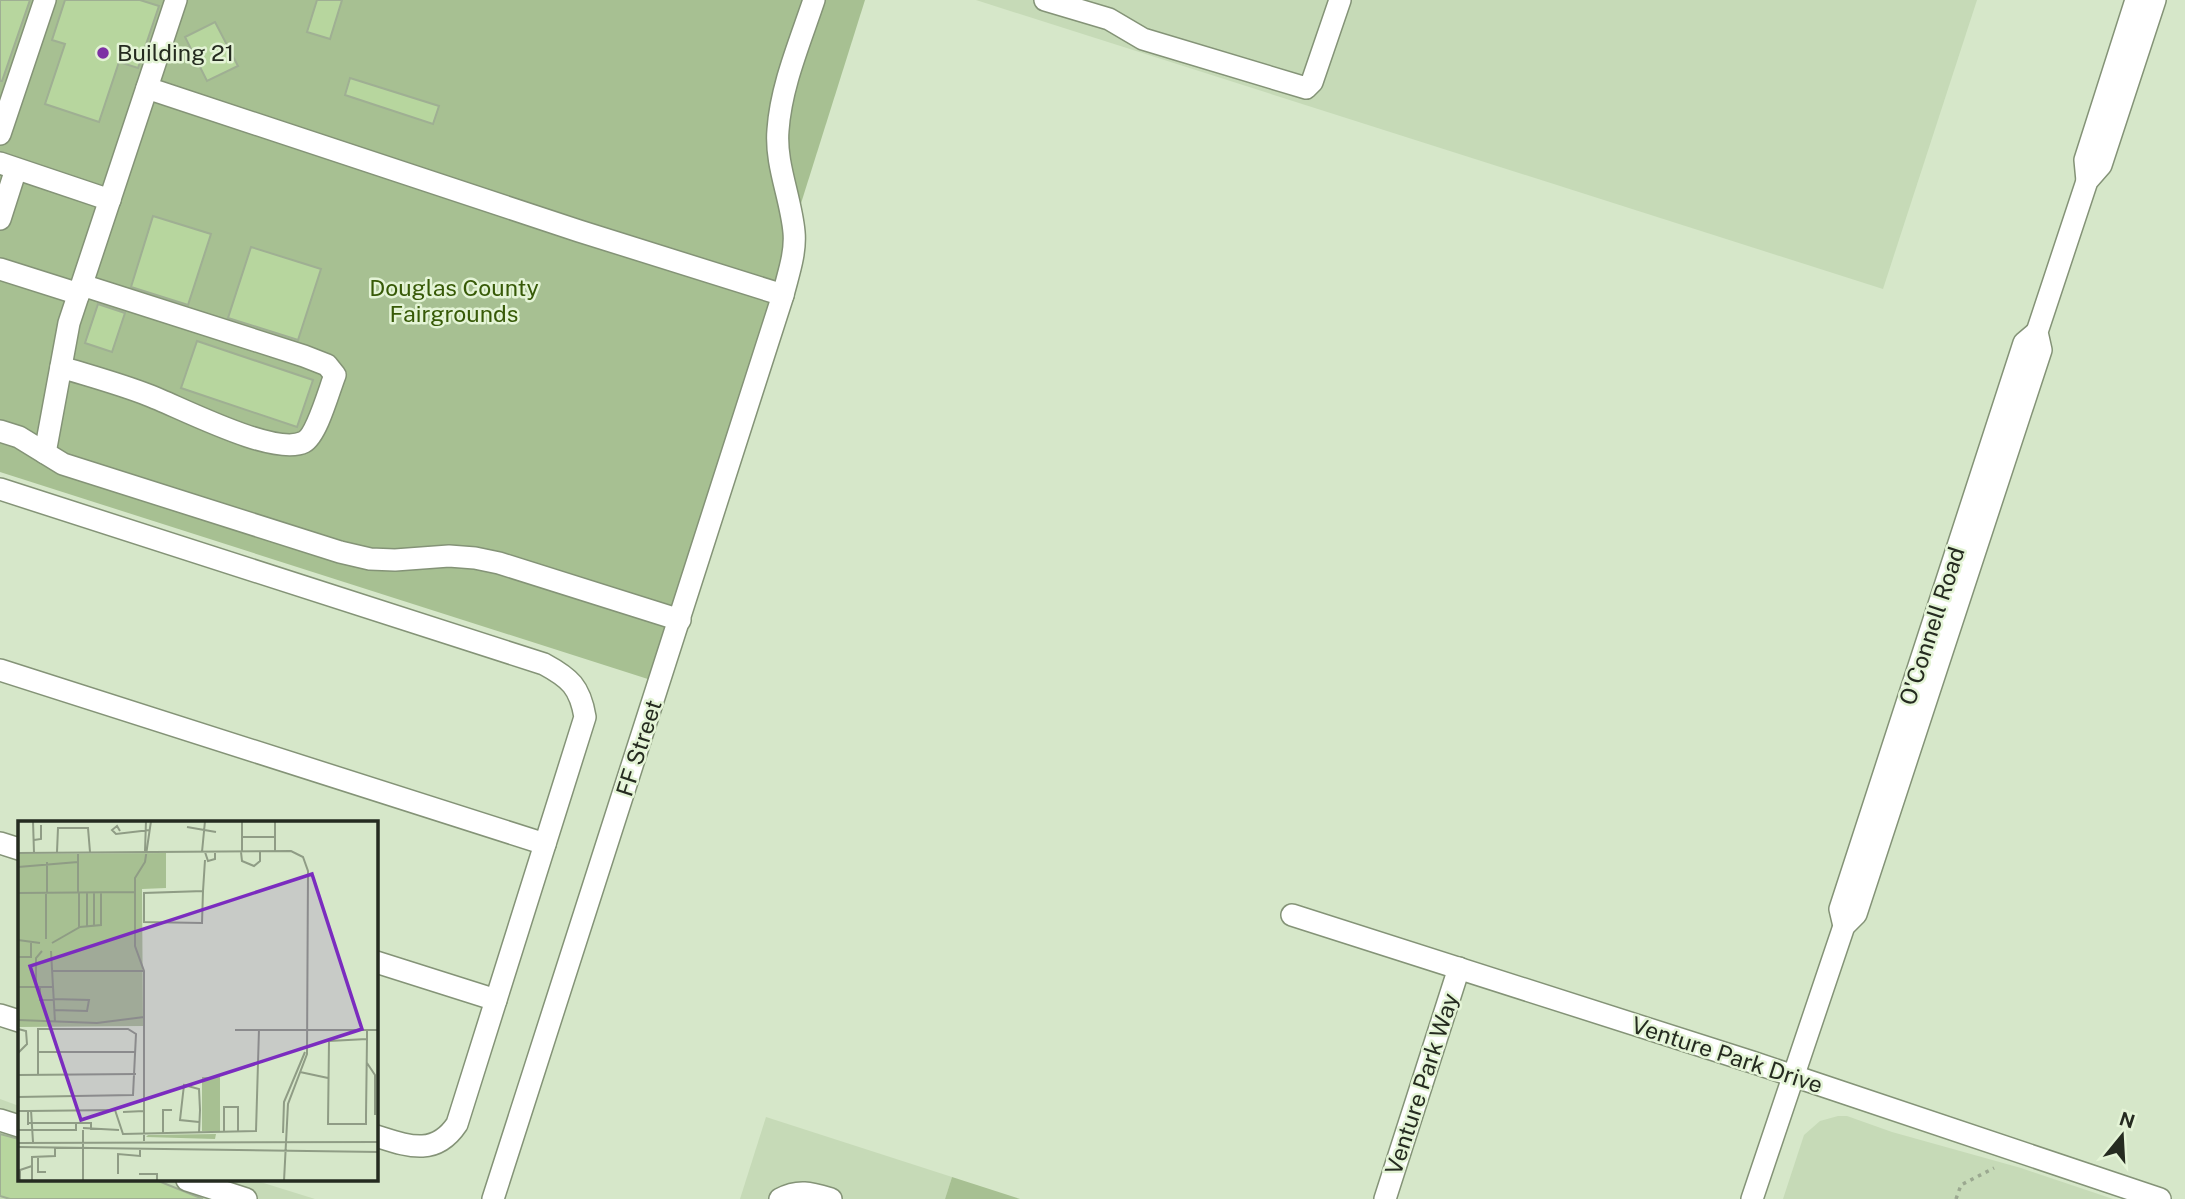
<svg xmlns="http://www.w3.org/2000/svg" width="2185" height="1199" font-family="'Public Sans',sans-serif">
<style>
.built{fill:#c6dab7}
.green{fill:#a7c092}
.building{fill:#b7d69e;stroke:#9faf93;stroke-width:2}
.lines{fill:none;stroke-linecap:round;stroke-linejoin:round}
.minor-casing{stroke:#849377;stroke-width:24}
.path{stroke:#9ba890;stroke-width:3.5;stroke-dasharray:3.5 5;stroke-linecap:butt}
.minor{stroke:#fff;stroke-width:21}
.poi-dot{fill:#7d32a4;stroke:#e4f4d6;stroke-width:2.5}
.labels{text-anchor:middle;stroke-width:5;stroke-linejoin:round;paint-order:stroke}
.poi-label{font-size:23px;fill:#252b20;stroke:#e4f4d6;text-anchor:start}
.park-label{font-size:23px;fill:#375a07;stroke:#e4f4d6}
.street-label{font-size:23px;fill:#252b20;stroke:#e4f4d6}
.inset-road{fill:none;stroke:#8f9c85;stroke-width:2}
.view{fill:#7b2cbf;fill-opacity:0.15;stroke:#7b2cbf;stroke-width:3.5}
.inset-edge{fill:none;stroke:#252b20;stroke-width:3.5}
</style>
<rect width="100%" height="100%" fill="#d6e7c9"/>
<g class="built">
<polygon points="976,0 1977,0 1883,289"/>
<polygon points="0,1099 19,1106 19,1180 254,1180 315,1199 0,1199"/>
<polygon points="1838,1116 1847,1116 1892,1132 2021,1168 2113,1199 1783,1199 1804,1135 1820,1121"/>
<polygon points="766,1117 952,1177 945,1199 740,1199"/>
</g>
<g class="green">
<polygon points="0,0 865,0 651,680 0,472"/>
<polygon points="952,1177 1020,1199 945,1199"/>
</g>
<g class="building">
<polygon points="0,0 30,0 2,81 0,81"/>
<polygon points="65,0 140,0 159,6 138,68 119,62 99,122 45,104 65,44 52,40"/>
<polygon points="317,0 342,0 330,39 307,32"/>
<polygon points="215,22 238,66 207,81 185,37"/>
<polygon points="350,78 439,106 433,124 345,95"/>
<polygon points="153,216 211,234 188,305 131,287"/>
<polygon points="251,247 321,269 298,340 228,318"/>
<polygon points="98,304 125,313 112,352 85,343"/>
<polygon points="197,341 313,380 297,427 181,388"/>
<polygon points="0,1134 19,1139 19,1180 156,1180 203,1199 10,1199 0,1196"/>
</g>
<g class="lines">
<defs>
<g id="minor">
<polyline points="1045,0 1109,19 1143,39 1306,88 1312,82 1340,0"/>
<polyline points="147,88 579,231 783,295"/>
<polyline points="0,134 45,0"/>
<polyline points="0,163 110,200"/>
<polyline points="2087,181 2085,160 2136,0"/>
<polyline points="0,219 16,169"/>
<polyline points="0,269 79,294"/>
<path d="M61,367c29,9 59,17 87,28 32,12 126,62 156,47 13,-7 25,-52 31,-67l-8,-10 -23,-9 -222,-71"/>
<polyline points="0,431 19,437 63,464 340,552 370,559 395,560 449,556 475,558 499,563 680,620"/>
<polyline points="45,453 69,323 176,0"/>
<path d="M0,489l544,175c26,14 36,23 41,53l-128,407c-22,33 -49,22 -81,12"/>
<polyline points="0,670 545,844"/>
<polyline points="0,843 19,849"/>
<polyline points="1292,915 1752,1062 2160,1199"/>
<polyline points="1844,926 1840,909 2024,343 2037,332"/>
<polyline points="376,962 496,1000"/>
<polyline points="0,1015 19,1021"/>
<polyline points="0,1120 19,1126"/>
<polyline points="187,1180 246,1199"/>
<path d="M493,1199l290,-904c5,-20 13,-42 11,-63 -3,-34 -19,-68 -16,-102 3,-44 22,-88 36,-130"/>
<path d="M780,1199c19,-10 31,-6 51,0"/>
<polyline points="1385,1199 1459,968"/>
<polyline points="1752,1199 1844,926 1856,914 2041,350 2037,332 2087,181 2101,165 2155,0"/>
</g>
</defs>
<use href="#minor" class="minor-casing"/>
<polyline class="path" points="1956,1199 1961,1185 1994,1168"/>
<use href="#minor" class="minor"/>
</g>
<circle class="poi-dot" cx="103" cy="53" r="7"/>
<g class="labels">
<g class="poi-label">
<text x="117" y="61">Building 21</text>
</g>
<g class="park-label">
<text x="454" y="296">Douglas County<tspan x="454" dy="26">Fairgrounds</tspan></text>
</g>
<g class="street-label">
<text transform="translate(1932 626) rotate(-72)" y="8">O'Connell Road</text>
<text transform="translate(639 748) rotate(-72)" y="8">FF Street</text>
<text transform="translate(1727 1055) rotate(18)" y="8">Venture Park Drive</text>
<text transform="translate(1422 1084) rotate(-72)" y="8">Venture Park Way</text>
</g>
</g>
<g transform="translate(18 821)">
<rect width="360" height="360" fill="#d6e7c9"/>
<path d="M148,32v35l-24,1 1,137 -125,1v-173zM184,256h18v54h-18zM198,313l-1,5 -69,-2 2,-2z" fill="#a7c092"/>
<path class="inset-road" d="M15,0l1,32M169,6l29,5M102,10l-3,-5 -5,4 4,4 34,-4M224,16h33M16,19l7,-1v-14M127,30l1,-30M257,30v-30M39,31l1,-24h30l2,24M60,31v41M184,31l3,-31M187,31l3,9 7,-2v-7M223,31l1,9 12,5 6,-5v-10M224,31v-31M0,32l273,-2 12,6 5,14 -1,183 -19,50 -4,77M29,41v31M0,46l60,-5M185,70l-1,32 -58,-1v-29l59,-2 2,-31M76,71v34M0,72l117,-1M28,72v46M61,72v35M69,72v33M0,119l22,3M34,122l28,-16 21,-2v-33M33,130l4,71M0,136h13v-15M35,150h91M0,166h35M18,166v-29l6,-7M22,166v13h13M35,178l36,1 -2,11 -33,-1M0,199l79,3 47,-6M0,208l8,2 1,13 -9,9M217,209h144M349,218l-38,2 -1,83h38v-9l1,-76v-9M20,231h98M349,242l8,12v40M282,251l28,6M0,254l118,-1M0,276l115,-2 3,-61 -8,-5h-90v45M13,289l2,32M0,290h10v14M10,290l87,-1 8,24 133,-3 3,-102M105,291l21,-1M181,301l-19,-2 4,-35 15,4 1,21 -1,23M10,302h63v7M65,307l36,2M0,309h58v-7M206,311v-25h14v25M145,312v-23h9M265,312l1,-31 21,-50M126,320v-170l-9,-25v-68l10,-16 6,-41M0,322l361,-1M0,326l361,5M20,335v16h8M100,353v-20l22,2v-8M121,353h18v7M2,360v-11l12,-4M14,360v-24l23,-1v-8M65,360v-51"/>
<path class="view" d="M294,53l50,155 -281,91 -51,-154z"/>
<rect width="360" height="360" class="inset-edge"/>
</g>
<g transform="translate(2122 1136) rotate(18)" stroke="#e4f4d6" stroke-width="5" paint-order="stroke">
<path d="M0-5L12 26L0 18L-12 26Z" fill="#252b20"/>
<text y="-10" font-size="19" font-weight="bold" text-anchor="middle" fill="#252b20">N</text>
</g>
</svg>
